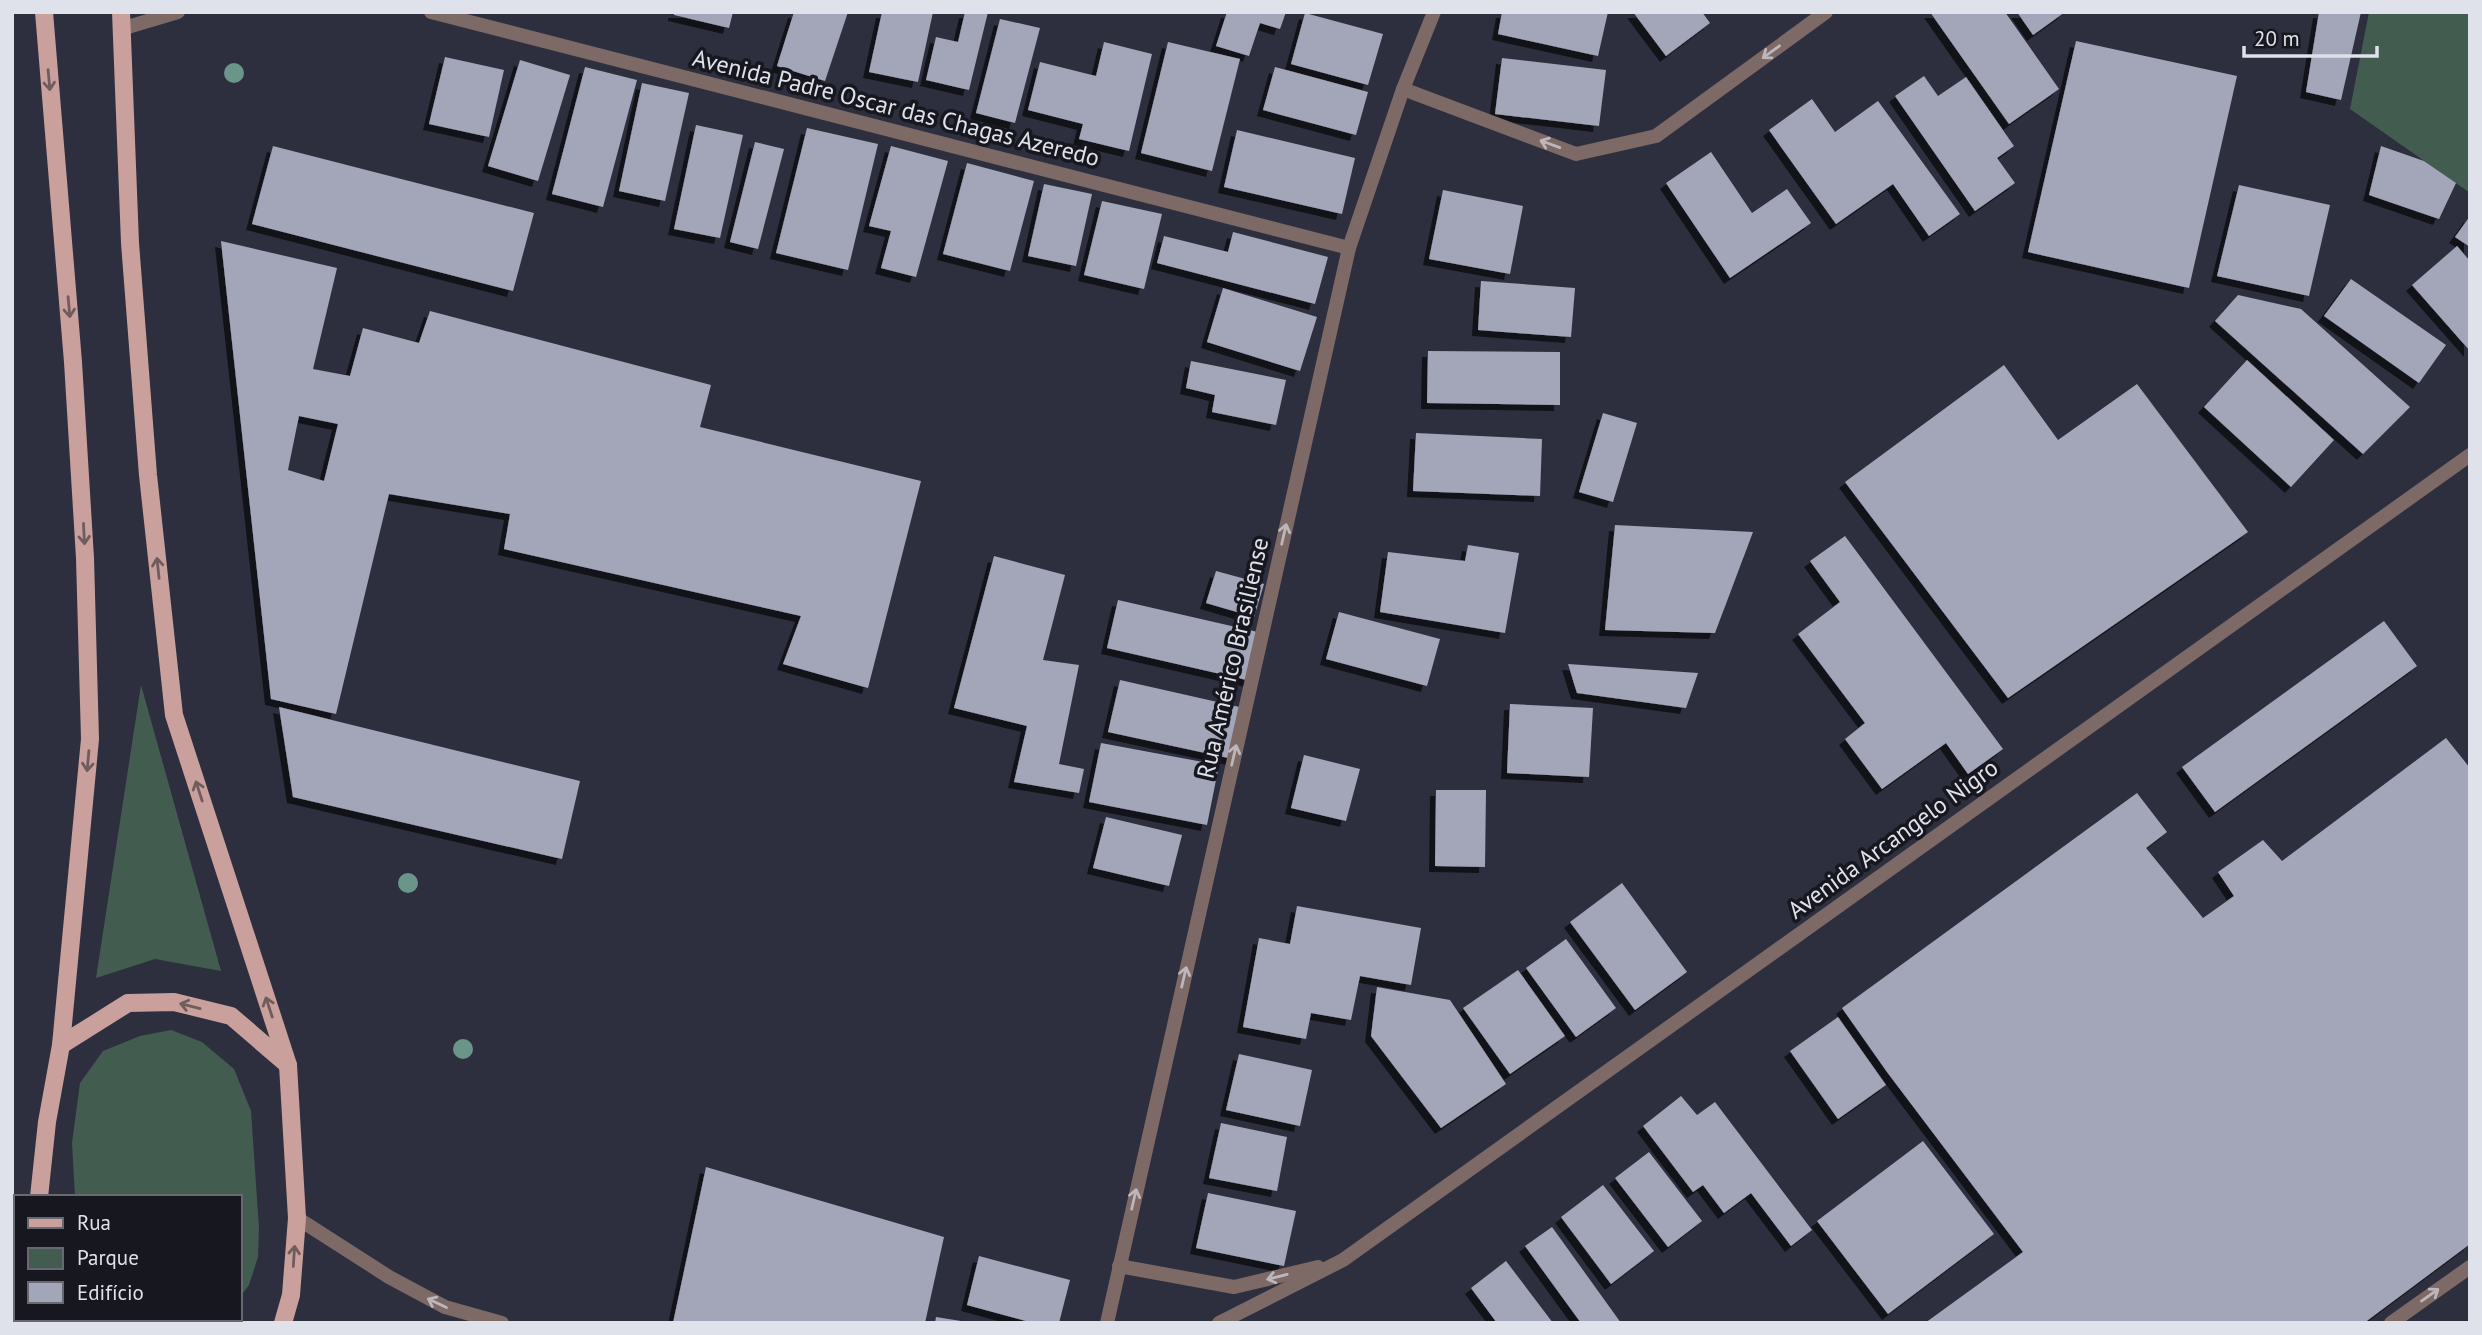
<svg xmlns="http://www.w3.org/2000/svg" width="2482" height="1335" font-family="'PT Sans',sans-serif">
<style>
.green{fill:#435c50}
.building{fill:#a3a6b9;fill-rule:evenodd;filter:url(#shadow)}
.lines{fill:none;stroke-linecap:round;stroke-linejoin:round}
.minor{stroke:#7d6966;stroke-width:14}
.primary{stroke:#c9a09b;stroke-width:18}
.tree{fill:#6b9589}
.oneway{stroke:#bdb7bc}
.oneway2{stroke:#705c5d}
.labels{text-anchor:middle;stroke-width:7;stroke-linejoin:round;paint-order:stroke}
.street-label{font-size:24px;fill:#dfe1eb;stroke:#17181f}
</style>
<defs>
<filter id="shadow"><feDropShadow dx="-6" dy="6" stdDeviation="0" flood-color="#0009"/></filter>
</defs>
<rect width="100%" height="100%" fill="#2d2f3e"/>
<g class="green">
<polygon points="2369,12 2470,12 2470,193 2350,109"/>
<polygon points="141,685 221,971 155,959 96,978"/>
<polygon points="171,1030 202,1042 234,1069 251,1111 259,1228 258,1257 249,1285 240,1297 240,1197 75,1197 72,1143 80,1083 103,1051 140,1036"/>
<polygon points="120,1319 214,1319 209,1323 128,1323"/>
</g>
<g class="building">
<polygon points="674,12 733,12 729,28 674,15"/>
<polygon points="794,12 848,12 825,81 777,66"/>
<polygon points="882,12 933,12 918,82 869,72"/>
<polygon points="965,12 988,12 969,90 926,80 936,37 958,42"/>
<polygon points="1227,12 1286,12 1280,29 1260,23 1249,56 1216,46"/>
<polygon points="1502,12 1608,12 1598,56 1498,34"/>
<polygon points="1633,12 1702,12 1710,23 1666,56"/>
<polygon points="1930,12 2005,12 2059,89 2009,124"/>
<polygon points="2017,12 2065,12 2033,35"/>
<polygon points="2319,12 2361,12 2341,100 2306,92"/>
<polygon points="1305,13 1383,34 1368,85 1291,64"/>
<polygon points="1000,19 1040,28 1015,123 976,113"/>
<polygon points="2076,41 2237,76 2189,288 2028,252"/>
<polygon points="1104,42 1152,54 1129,151 1079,139 1083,124 1028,110 1040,62 1096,76"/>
<polygon points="1168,42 1240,59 1212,171 1141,153"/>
<polygon points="445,57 504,70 489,137 429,124"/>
<polygon points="1502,58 1606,70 1599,126 1495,114"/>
<polygon points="520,60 570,75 538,181 488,166"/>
<polygon points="585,67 637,80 603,207 552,194"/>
<polygon points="1275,67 1368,92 1356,135 1263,110"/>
<polygon points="1924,76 1938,96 1966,77 2014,146 1997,158 2015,183 1975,211 1895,96"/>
<polygon points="642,83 689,93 665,201 619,191"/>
<polygon points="1812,99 1835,132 1878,101 1960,214 1929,236 1893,184 1836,224 1769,130"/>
<polygon points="696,125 743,135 720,238 674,229"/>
<polygon points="807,128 878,144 848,270 776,253"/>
<polygon points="1237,130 1355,158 1342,214 1224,187"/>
<polygon points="755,142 784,149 758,249 730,242"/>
<polygon points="273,146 534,213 513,291 252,224"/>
<polygon points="891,146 948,161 916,277 881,268 891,231 869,226"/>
<polygon points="2381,146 2424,161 2456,183 2439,219 2369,195"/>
<polygon points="1711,152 1752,213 1787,189 1811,223 1730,278 1666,183"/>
<polygon points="967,163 1034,181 1010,271 943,254"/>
<polygon points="1044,184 1092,194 1076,266 1028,256"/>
<polygon points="2239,185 2330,205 2309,296 2217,276"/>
<polygon points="1443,190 1523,206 1510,274 1429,259"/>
<polygon points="1102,201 1162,214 1144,289 1084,275"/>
<polygon points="2470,216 2470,247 2455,237"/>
<polygon points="1233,232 1328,257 1315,304 1157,263 1164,236 1228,252"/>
<path d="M221,241l116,27 -24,101 37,7 13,-48 56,15 11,-32 281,74 -11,42 221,54 -53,207 -85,-24 18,-48 -297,-67 6,-35 -121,-20 -53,220 -65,-15zM299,416l39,8 -14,57 -36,-11z"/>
<polygon points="2457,246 2470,261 2470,351 2412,285"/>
<polygon points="2351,279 2446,345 2419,383 2324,316"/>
<polygon points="1481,281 1575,288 1571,337 1478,330"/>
<polygon points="1223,288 1317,317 1300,371 1207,342"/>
<polygon points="2238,295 2301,309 2410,407 2363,454 2215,321"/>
<polygon points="1428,351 1560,352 1560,405 1427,403"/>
<polygon points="2247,360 2334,440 2291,487 2204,407"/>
<polygon points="1191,361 1286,380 1276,425 1212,412 1215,395 1186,388"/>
<polygon points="2004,365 2058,440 2137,384 2248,532 2008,698 1845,482"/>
<polygon points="1603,413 1637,423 1613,502 1579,492"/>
<polygon points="1416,433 1542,439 1540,496 1413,491"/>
<polygon points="1615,525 1753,532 1715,633 1605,630"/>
<polygon points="1845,536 2003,749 1968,774 1946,743 1882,789 1845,739 1865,723 1798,634 1840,602 1810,561"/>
<polygon points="1468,545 1519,553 1505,633 1380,612 1388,552 1465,561"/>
<polygon points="994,556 1065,575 1043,660 1079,665 1059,764 1084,769 1079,793 1014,782 1027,726 954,708"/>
<polygon points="1216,571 1264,584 1254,617 1206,603"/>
<polygon points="1118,600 1262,633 1251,681 1107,648"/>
<polygon points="1339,612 1440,639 1427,686 1326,659"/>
<polygon points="2384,621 2417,666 2215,812 2182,767"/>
<polygon points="1568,664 1698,673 1686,708 1577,693"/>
<polygon points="1120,680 1244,708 1233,759 1108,732"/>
<polygon points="1510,704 1593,708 1589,777 1507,773"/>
<polygon points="279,707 580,781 562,859 293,797"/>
<polygon points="2446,738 2470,768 2470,1244 2364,1323 1925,1323 2023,1252 1887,1072 1842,1008 2137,793 2167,832 2146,848 2203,918 2234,896 2218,872 2263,840 2282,861"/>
<polygon points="1101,743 1219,765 1207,825 1089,802"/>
<polygon points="1304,755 1360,769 1346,821 1291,808"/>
<polygon points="1436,790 1486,790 1485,867 1435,866"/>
<polygon points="1106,817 1182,835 1169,886 1093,868"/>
<polygon points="1622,883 1687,972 1635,1010 1570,922"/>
<polygon points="1297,906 1421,928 1411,985 1360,976 1351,1020 1311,1013 1306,1039 1243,1027 1259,938 1290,944"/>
<polygon points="1566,939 1616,1008 1576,1037 1526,968"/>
<polygon points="1518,970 1565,1036 1510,1074 1463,1008"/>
<polygon points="1377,987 1450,1000 1506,1084 1441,1128 1371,1036"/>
<polygon points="1838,1017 1886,1085 1838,1119 1790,1051"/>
<polygon points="1239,1054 1312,1070 1300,1126 1226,1110"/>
<polygon points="1681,1096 1697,1115 1715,1102 1812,1230 1791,1246 1751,1193 1724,1213 1703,1185 1693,1192 1643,1126"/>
<polygon points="1221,1123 1287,1137 1277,1191 1209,1178"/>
<polygon points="1923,1141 1994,1234 1888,1314 1817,1221"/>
<polygon points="1649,1152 1702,1221 1668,1247 1615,1178"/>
<polygon points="706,1167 944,1237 925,1323 673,1323"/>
<polygon points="1603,1185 1654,1251 1611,1284 1561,1217"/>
<polygon points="1208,1193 1296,1211 1284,1266 1196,1248"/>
<polygon points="1552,1227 1621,1323 1581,1323 1525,1246"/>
<polygon points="979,1256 1070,1280 1059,1323 1033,1323 967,1305"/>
<polygon points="1506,1261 1553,1323 1497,1323 1471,1288"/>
<polygon points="936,1317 961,1321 961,1323 935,1323"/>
</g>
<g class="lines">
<g class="minor">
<polyline points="431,12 1349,248"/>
<polyline points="121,29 178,12"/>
<polyline points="1403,89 1576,154 1656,136 1826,12"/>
<polyline points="297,1218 389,1277 445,1307 502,1323"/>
<polyline points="1119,1266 1234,1287 1318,1267"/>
<polyline points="1107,1323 1349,248 1403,89 1434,12"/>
<polyline points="1219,1323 1343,1260 2470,455"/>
<polyline points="2391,1323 2470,1267"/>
</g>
<g class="primary">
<polyline points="121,12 130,243 148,475 174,715 288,1065 297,1218 291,1295 283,1323"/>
<polyline points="61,1045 128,1003 174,1002 231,1016 288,1065"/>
<polyline points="39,1197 47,1122 61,1045 90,739 85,558 73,362 44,12"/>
<polyline points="46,1319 51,1323"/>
</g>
</g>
<g class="tree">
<circle cx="234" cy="73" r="10"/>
<circle cx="408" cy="883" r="10"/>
<circle cx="463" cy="1049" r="10"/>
</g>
<defs><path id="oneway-shaft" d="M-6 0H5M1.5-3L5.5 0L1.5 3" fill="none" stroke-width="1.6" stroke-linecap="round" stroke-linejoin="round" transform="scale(1.75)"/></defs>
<g class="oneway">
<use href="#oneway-shaft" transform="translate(1771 52) rotate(144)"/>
<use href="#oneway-shaft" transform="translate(1550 144) rotate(-160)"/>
<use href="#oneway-shaft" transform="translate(1284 534) rotate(-77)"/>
<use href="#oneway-shaft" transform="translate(1234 755) rotate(-77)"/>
<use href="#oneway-shaft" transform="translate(1184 977) rotate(-77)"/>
<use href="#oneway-shaft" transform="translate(1134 1199) rotate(-77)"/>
<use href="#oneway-shaft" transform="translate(1277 1277) rotate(166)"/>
<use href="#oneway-shaft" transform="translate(2430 1295) rotate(-35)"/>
<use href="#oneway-shaft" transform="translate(437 1303) rotate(-154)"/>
</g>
<g class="oneway2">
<use href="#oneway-shaft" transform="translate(49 80) rotate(85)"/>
<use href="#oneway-shaft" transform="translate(69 307) rotate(85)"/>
<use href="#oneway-shaft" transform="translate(84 534) rotate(87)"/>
<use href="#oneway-shaft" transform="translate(158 568) rotate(-96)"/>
<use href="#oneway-shaft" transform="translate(88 761) rotate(95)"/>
<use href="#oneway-shaft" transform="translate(199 791) rotate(-108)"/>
<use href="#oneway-shaft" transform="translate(190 1006) rotate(-166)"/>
<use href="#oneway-shaft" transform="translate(269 1007) rotate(-108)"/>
<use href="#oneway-shaft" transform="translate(294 1256) rotate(-86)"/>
</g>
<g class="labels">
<g class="street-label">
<text transform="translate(896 108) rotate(14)" y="8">Avenida Padre Oscar das Chagas Azeredo</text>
<text transform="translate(1233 658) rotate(-77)" y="8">Rua Américo Brasiliense</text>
<text transform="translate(1893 839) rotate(-36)" y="8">Avenida Arcangelo Nigro</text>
</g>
</g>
<rect width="2482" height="1335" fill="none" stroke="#dfe1eb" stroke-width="28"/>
<rect x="14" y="1195" width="228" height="126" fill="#17181f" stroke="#676871" stroke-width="2"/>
<rect x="28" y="1218" width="35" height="10" fill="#c9a09b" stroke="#676871" stroke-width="2"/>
<text x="77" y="1230" font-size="21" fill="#dfe1eb">Rua</text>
<rect x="28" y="1248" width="35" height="21" fill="#435c50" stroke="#676871" stroke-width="2"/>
<text x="77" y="1265" font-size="21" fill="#dfe1eb">Parque</text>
<rect x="28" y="1282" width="35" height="21" fill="#a3a6b9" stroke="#676871" stroke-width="2"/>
<text x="77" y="1300" font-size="21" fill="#dfe1eb">Edifício</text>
<path d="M2244 46v10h133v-10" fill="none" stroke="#dfe1eb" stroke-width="3.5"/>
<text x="2254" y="46" font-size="21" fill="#dfe1eb" stroke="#17181f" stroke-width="5" paint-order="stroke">20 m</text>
</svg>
